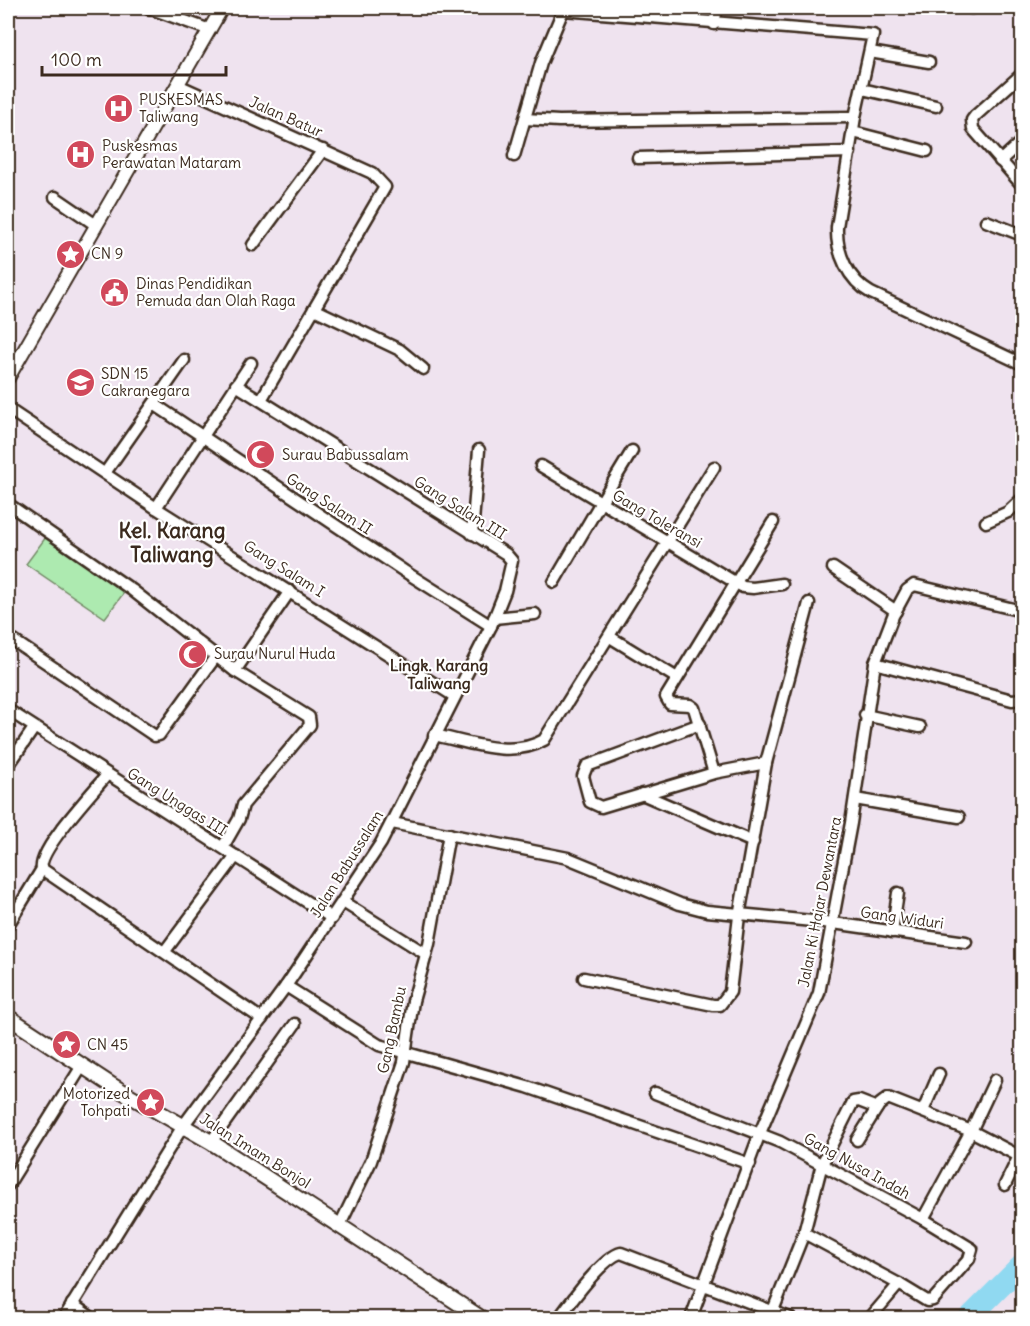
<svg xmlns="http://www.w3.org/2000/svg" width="1030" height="1326" font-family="Delius,sans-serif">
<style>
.green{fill:#adeab0;stroke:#748a67;stroke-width:1.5}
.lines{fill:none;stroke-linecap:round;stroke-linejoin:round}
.river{stroke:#90d9f1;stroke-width:22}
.minor-casing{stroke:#3b2a1e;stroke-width:15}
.tertiary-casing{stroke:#3b2a1e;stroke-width:16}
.secondary-casing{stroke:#3b2a1e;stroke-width:18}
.minor{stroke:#fff;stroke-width:10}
.tertiary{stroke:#fff;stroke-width:12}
.secondary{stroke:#fff;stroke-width:14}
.labels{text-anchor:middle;stroke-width:4.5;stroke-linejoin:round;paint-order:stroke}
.poi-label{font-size:15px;fill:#3b2a1e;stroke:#fff;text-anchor:start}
.street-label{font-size:15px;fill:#3b2a1e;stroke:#fff}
.neighbourhood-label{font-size:16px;font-weight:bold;fill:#3b2a1e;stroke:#fff}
.district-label{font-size:21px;font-weight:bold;fill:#3b2a1e;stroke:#fff}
</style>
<rect width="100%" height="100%" fill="#efe3ef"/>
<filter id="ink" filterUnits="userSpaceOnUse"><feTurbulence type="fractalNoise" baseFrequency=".0167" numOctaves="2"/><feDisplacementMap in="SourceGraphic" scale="12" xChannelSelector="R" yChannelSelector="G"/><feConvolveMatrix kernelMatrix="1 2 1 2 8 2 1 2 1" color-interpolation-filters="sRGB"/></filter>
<g filter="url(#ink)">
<polygon class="green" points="46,537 126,590 105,618 26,564"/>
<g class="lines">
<polyline class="river" points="969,1318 1022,1265"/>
<defs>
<g id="minor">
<polyline points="149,8 210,30"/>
<polyline points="971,8 972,8"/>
<path d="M563,10l310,25 -18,82 -18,110c-1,26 11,53 34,66l151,71"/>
<polyline points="714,24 717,8"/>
<polyline points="870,52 929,62"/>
<polyline points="1022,74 975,116 972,120 973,129 1022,185"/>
<polyline points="178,85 372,173 385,187 261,400"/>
<polyline points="862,89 936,106"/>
<polyline points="525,119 559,121 855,117"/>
<polyline points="853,132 927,151"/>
<polyline points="514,156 541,63 564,8"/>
<polyline points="638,158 850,152"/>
<polyline points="1000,161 1022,141"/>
<polyline points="55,197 96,225"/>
<polyline points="986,221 1022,235"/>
<polyline points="253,245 323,150"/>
<polyline points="314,309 400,350 423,369"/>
<polyline points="154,404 404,571 491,626"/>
<polyline points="8,409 156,508 454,696"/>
<polyline points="541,466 601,502 632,451"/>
<polyline points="105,473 184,360"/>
<polyline points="8,504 132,590 235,671 309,717 310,725 243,805 239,819 223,847"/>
<polyline points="156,508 251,363"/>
<polyline points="986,522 1008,512 1022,499"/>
<polyline points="472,534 479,450"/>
<polyline points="833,568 896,611"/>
<polyline points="554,582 601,502 743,587 753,588 782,584"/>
<polyline points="494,618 535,614"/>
<polyline points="8,637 155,736 159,735 216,656"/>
<polyline points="610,637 677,678"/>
<polyline points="875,663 1012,700 1022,699"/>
<polyline points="235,671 290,591"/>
<polyline points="8,710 332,918"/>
<polyline points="865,715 920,727"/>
<polyline points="700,724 587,766 583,776 590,802 601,807 714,773 766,763"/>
<path d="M434,735c35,7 77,24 110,5l170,-273"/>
<polyline points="8,766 34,728"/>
<polyline points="714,773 694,708 690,705 670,704 666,697 773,522"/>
<polyline points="642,794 753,842"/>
<polyline points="855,799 959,817"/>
<polyline points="392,823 568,858 680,904 707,911 833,923 966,942"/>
<polyline points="42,869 262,1019"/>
<polyline points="343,902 426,954"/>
<path d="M8,925l34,-56c-5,-18 52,-78 64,-93"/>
<polyline points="892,932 898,893"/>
<polyline points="165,951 236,856"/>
<polyline points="584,978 713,1005 720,1005 730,992 739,916 766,763 809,603"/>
<polyline points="286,986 379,1045 527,1087 750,1164"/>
<polyline points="655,1093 780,1142 923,1219 972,1249 969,1259 933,1300 927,1301 899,1284"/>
<polyline points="923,1111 939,1074"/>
<polyline points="857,1140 879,1105 888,1098 971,1131 1019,1156"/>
<polyline points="211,1142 295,1024"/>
<polyline points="8,1185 82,1066"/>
<polyline points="1005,1185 1022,1150"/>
<polyline points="923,1219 971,1131 995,1080"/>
<polyline points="340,1225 371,1161 404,1062 413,1001 429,944 449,834"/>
<polyline points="72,1304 92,1318"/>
<polyline points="64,1318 183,1126 286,986 381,843 491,626 505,591 512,561 506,554 236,385"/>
<path d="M559,1318c11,-15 44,-61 62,-65l169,65"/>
<polyline points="691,1318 760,1133 819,993 851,823 875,663 893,616 907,590 914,585 1022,611"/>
<polyline points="770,1318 804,1233"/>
<polyline points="870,1318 899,1284 804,1233 822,1164 853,1102 859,1101 877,1108"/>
</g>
<polyline id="tertiary" points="8,378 222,8"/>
<polyline id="secondary" points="8,1017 113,1086 211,1142 481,1318"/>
</defs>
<use href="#minor" class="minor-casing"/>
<use href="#tertiary" class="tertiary-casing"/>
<use href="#secondary" class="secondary-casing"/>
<use href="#minor" class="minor"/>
<use href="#tertiary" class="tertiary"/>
<use href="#secondary" class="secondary"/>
</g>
</g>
<defs>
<symbol id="hospital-disc" viewBox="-11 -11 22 22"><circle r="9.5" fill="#d1495b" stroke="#fff"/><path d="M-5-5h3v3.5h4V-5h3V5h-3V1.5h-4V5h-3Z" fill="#fff"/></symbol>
<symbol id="sight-disc" viewBox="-11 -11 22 22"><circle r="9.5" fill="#d1495b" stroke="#fff"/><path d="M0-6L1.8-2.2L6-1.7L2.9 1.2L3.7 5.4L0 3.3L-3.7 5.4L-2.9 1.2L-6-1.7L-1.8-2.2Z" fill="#fff"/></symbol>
<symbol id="civic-disc" viewBox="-11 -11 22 22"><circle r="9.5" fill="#d1495b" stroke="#fff"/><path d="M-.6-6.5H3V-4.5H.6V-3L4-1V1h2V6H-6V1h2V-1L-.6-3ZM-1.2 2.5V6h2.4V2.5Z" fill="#fff"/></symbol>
<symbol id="school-disc" viewBox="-11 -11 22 22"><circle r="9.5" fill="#d1495b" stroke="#fff"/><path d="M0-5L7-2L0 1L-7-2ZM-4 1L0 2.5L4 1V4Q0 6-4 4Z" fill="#fff"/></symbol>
<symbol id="mosque-disc" viewBox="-11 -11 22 22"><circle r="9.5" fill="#d1495b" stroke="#fff"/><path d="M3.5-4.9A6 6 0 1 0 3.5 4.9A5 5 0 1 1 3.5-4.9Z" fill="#fff"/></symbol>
</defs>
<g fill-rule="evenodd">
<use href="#hospital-disc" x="102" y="92" width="33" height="33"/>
<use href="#hospital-disc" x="64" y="138" width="33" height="33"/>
<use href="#sight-disc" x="54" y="238" width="33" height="33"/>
<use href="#civic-disc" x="98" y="276" width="33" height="33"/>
<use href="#school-disc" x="64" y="366" width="33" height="33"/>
<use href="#mosque-disc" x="244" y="438" width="33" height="33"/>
<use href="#mosque-disc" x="176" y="638" width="33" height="33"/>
<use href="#sight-disc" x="50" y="1028" width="33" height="33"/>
<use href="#sight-disc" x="134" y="1086" width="33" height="33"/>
</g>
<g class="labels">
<g class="poi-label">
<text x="139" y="105">PUSKESMAS<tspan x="139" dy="17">Taliwang</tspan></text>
<text x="102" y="151">Puskesmas<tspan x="102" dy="17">Perawatan Mataram</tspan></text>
<text x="91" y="259">CN 9</text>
<text x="136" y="289">Dinas Pendidikan<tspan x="136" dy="17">Pemuda dan Olah Raga</tspan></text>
<text x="101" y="379">SDN 15<tspan x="101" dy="17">Cakranegara</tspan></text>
<text x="282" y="460">Surau Babussalam</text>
<text x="214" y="659">Surau Nurul Huda</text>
<text x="87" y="1050">CN 45</text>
<text x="130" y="1099" text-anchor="end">Motorized<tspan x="130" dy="17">Tohpati</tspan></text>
</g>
<g class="street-label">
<text transform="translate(286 117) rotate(24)" y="5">Jalan Batur</text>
<text transform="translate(329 504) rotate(33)" y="5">Gang Salam II</text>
<text transform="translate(460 508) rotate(32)" y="5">Gang Salam III</text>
<text transform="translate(657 519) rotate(30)" y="5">Gang Toleransi</text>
<text transform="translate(284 569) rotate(32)" y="5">Gang Salam I</text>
<text transform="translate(177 802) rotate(32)" y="5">Gang Unggas III</text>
<text transform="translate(347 864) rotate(-58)" y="5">Jalan Babussalam</text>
<text transform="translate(820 902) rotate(-79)" y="5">Jalan Ki Hajar Dewantara</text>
<text transform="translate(902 918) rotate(8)" y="5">Gang Widuri</text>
<text transform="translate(392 1030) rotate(-78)" y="5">Gang Bambu</text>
<text transform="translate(255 1151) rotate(32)" y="5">Jalan Imam Bonjol</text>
<text transform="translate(857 1166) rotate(29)" y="5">Gang Nusa Indah</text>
</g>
<g class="neighbourhood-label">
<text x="439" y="671">Lingk. Karang<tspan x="439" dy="18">Taliwang</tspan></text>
</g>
<g class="district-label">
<text x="172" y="538">Kel. Karang<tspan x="172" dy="24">Taliwang</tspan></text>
</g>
</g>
<rect width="1030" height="1326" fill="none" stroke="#fff" stroke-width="30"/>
<rect x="15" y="15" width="1000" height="1296" fill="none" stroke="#3b2a1e" stroke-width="2" filter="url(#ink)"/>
<path d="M42 66v9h184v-9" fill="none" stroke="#3b2a1e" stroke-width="3"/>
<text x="51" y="66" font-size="18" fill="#3b2a1e" stroke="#ffffff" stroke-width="4.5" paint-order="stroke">100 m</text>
</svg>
